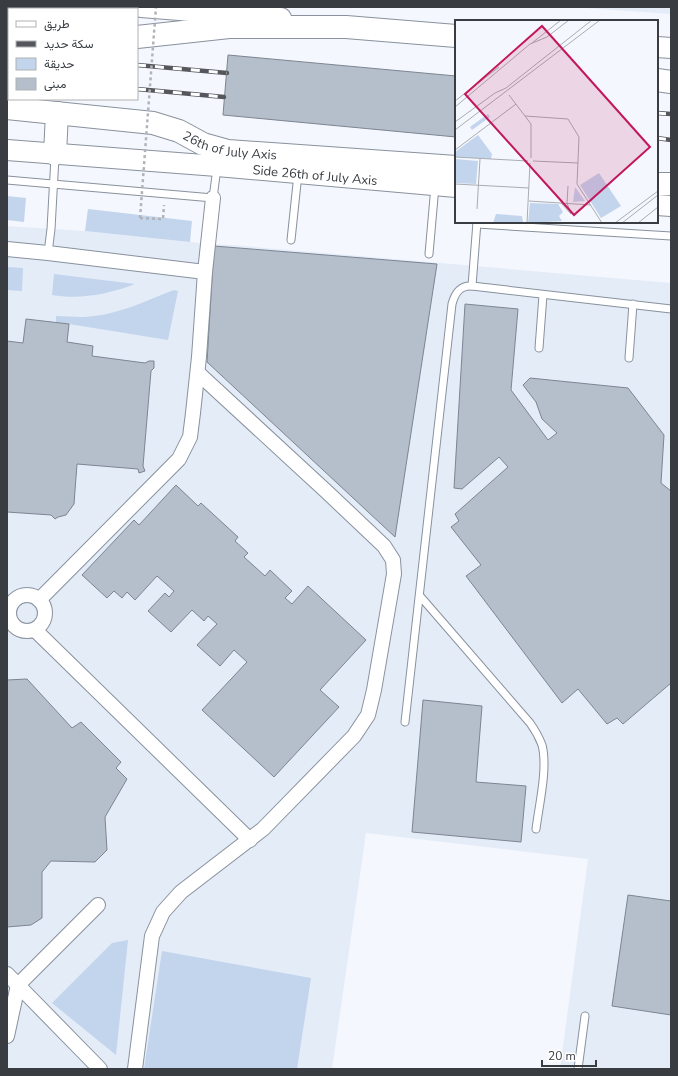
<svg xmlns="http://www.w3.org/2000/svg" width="678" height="1076" font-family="'Nunito Sans',Vazirmatn,sans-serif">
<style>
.built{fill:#e4ecf8}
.green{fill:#c3d4ed}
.building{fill:#b5becb;stroke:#7c8591}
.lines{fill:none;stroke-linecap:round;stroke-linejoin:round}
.lane-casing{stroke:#88919d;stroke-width:9}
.street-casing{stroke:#88919d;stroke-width:16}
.secondary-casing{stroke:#88919d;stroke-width:22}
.highway-casing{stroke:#88919d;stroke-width:24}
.path{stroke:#b0b3b9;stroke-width:2.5;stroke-dasharray:3 3;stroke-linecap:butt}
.lane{stroke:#fff;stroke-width:7}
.street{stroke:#fff;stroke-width:14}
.secondary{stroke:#fff;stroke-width:20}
.highway{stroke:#fff;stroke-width:22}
.rail-casing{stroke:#54585d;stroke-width:4.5}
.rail{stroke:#fff;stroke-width:3;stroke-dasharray:9;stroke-linecap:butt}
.path-bridge{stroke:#b0b3b9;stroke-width:2.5;stroke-dasharray:3 3;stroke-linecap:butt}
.labels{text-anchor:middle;stroke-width:3;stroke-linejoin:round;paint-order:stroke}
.street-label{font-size:13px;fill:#393d42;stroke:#fff}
.inset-road{fill:none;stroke:#a9adb2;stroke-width:1}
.view{fill:#c2185b;fill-opacity:0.15;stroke:#c2185b;stroke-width:2}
.inset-edge{fill:none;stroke:#393d42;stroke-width:2}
</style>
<rect width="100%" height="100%" fill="#f4f7fd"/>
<g class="built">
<polygon points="571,7 671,7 671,14"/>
<polygon points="7,226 85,231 209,244 232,245 671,283 671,1069 560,1069 588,859 366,833 332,1069 7,1069"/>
</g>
<g class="green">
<polygon points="7,196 26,198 24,222 7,220"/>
<polygon points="88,209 192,221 190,242 85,231"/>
<polygon points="7,267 23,268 22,291 7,290"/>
<path d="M54,274l81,10c-26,10 -55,16 -83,11z"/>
<path d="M174,290l4,1 -10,49 -99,-16 -13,4v-12c12,0 26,2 38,0 28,-3 54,-16 80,-26z"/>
<polygon points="128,940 116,1055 52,1003 112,943"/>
<polygon points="162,951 311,978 297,1069 144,1069"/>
</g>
<g class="building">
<polygon points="228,55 456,76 456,137 223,115"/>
<polygon points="214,246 437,264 395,537 207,362"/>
<polygon points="465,304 518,309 511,390 548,440 557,433 542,419 536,402 523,385 530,378 628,388 664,435 661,483 671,491 671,683 623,724 617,718 607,724 578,689 562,703 466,576 481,565 451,527 459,521 455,514 508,467 499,457 462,489 454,488"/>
<polygon points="26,319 69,324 67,342 93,346 92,356 145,363 149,361 154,361 154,368 151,371 143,466 145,471 139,473 138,469 77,464 74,504 66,515 58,517 55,519 51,515 7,512 7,341 23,343"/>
<polygon points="176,485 198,506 201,503 238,537 235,541 248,553 244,557 265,576 270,570 292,591 285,598 292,604 308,586 366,640 320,690 339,707 274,777 202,710 247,662 234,650 220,666 197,645 217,624 208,616 204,621 192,610 171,632 148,611 165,593 169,597 174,591 157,576 135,600 127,592 122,598 114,591 107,598 82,575 134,520 139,525"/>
<polygon points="27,679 72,728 81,722 121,762 116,768 127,779 105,817 107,850 95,862 51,861 42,872 42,918 31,925 7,927 7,680"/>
<polygon points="423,700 482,706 476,782 526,786 521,842 412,832"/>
<polygon points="628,895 671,901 671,1015 612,1006"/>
</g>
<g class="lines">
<defs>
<g id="lane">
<polyline points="7,180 213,198 217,168"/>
<polyline points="477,224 671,236"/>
<polyline points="291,240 298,174"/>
<polyline points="48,253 51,229 55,157"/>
<polyline points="429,254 435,186"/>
<polyline points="472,286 477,222"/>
<polyline points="539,348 543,295"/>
<polyline points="629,358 633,304"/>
<path d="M420,596l110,127c5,7 9,14 12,22 6,23 -3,60 -6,84"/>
<path d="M405,722l47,-418c3,-11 8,-19 20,-18l199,23"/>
<polyline points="578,1069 585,1016"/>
</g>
<g id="street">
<polyline points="7,249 48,253 205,272"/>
<circle cx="27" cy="613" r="18"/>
<polyline points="39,600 179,459 190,437 193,413 199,357 205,272 213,198"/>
<polyline points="35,630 250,840"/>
<polyline points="7,974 100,1069"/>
<polyline points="7,1036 18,985 98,905"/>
<polyline points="135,1069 152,936 163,912 181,892 263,829 354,736 368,715 374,690 394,574 393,560 384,546 327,492 198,373"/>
</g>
<g id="secondary">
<polyline points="141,7 281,18"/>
<polyline points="657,47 671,48"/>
<path id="s1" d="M7,150l210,16 239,21"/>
<polyline points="657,205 671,206"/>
</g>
<g id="highway">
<polyline points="7,29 9,29"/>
<polyline points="137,37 229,27 346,27 456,36"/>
<polyline points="657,80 671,82"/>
<path id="s2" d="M7,108l146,15 26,8 24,13 25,7 228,16"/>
<polyline points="55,154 57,113"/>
<polyline points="657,184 671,184"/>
</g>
</defs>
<use href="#lane" class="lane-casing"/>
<use href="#street" class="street-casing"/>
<use href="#secondary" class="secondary-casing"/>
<use href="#highway" class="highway-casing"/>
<polyline class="path" points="140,218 163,219 164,205"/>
<use href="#lane" class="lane"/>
<use href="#street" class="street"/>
<use href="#secondary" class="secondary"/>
<use href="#highway" class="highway"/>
<defs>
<g id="rail">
<polyline points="7,54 9,54"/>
<polyline points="137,65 227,73"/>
<polyline points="7,77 9,77"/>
<polyline points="137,89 224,97"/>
<polyline points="657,113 671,114"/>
<polyline points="657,138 671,140"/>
</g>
</defs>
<use href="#rail" class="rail-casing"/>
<use href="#rail" class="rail"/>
<polyline class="path-bridge" points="140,218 156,7"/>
</g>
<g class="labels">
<g class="street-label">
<text dy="5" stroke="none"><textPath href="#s2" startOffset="228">26th of July Axis</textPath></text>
<text dy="5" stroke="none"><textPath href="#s1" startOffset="309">Side 26th of July Axis</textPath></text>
</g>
</g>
<g transform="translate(455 20)">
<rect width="203" height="203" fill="#f4f7fd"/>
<path d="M33,94l2,3 -18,13 -2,-3zM23,115l14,19 -1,5 -36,-2v-5zM0,139l23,2 -2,23 -21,-1zM144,153l22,33 -20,12 -21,-33zM120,167l10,14 -12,1zM75,183l28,1 5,8 -4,4 3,5 -34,2zM41,194l26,2 1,7h-30z" fill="#c3d4ed"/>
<path class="inset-road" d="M77,23l29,-23M54,75l22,29v34M0,81l44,-34M0,87l75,-63 17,-7 22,-17M70,96l43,3 11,18 -2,47 25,39M0,102l40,-29 11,-5 86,-68M0,110l145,-110M0,130l61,-46M0,137l73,4M78,141l45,2M0,164l74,4M74,181l62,4M106,183l10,11 -4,-11 1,-17M22,189l3,-50M72,203l3,-60M160,203l43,-32M167,203l36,-28M183,203l20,-16"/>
<path class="view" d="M87,6l108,121 -76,68 -109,-121z"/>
<rect width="203" height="203" class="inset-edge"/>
</g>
<rect width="678" height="1076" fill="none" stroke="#393d42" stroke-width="16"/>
<rect x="8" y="8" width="130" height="92" fill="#ffffff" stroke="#b0b1b3"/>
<rect x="16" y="21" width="20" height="6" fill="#ffffff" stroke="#b0b1b3"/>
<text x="44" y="28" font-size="12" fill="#393d42">طريق</text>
<rect x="16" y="41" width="20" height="6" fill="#54585d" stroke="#b0b1b3"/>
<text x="44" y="48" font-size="12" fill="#393d42">سكة حديد</text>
<rect x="16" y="58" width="20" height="12" fill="#c3d4ed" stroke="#b0b1b3"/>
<text x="44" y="68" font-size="12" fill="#393d42">حديقة</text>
<rect x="16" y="78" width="20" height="12" fill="#b5becb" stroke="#b0b1b3"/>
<text x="44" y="88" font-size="12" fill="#393d42">مبنى</text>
<path d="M542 1060v6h54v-6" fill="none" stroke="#393d42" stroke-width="2"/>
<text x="548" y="1060" font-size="12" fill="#393d42" stroke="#ffffff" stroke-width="3" paint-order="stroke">20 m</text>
</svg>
